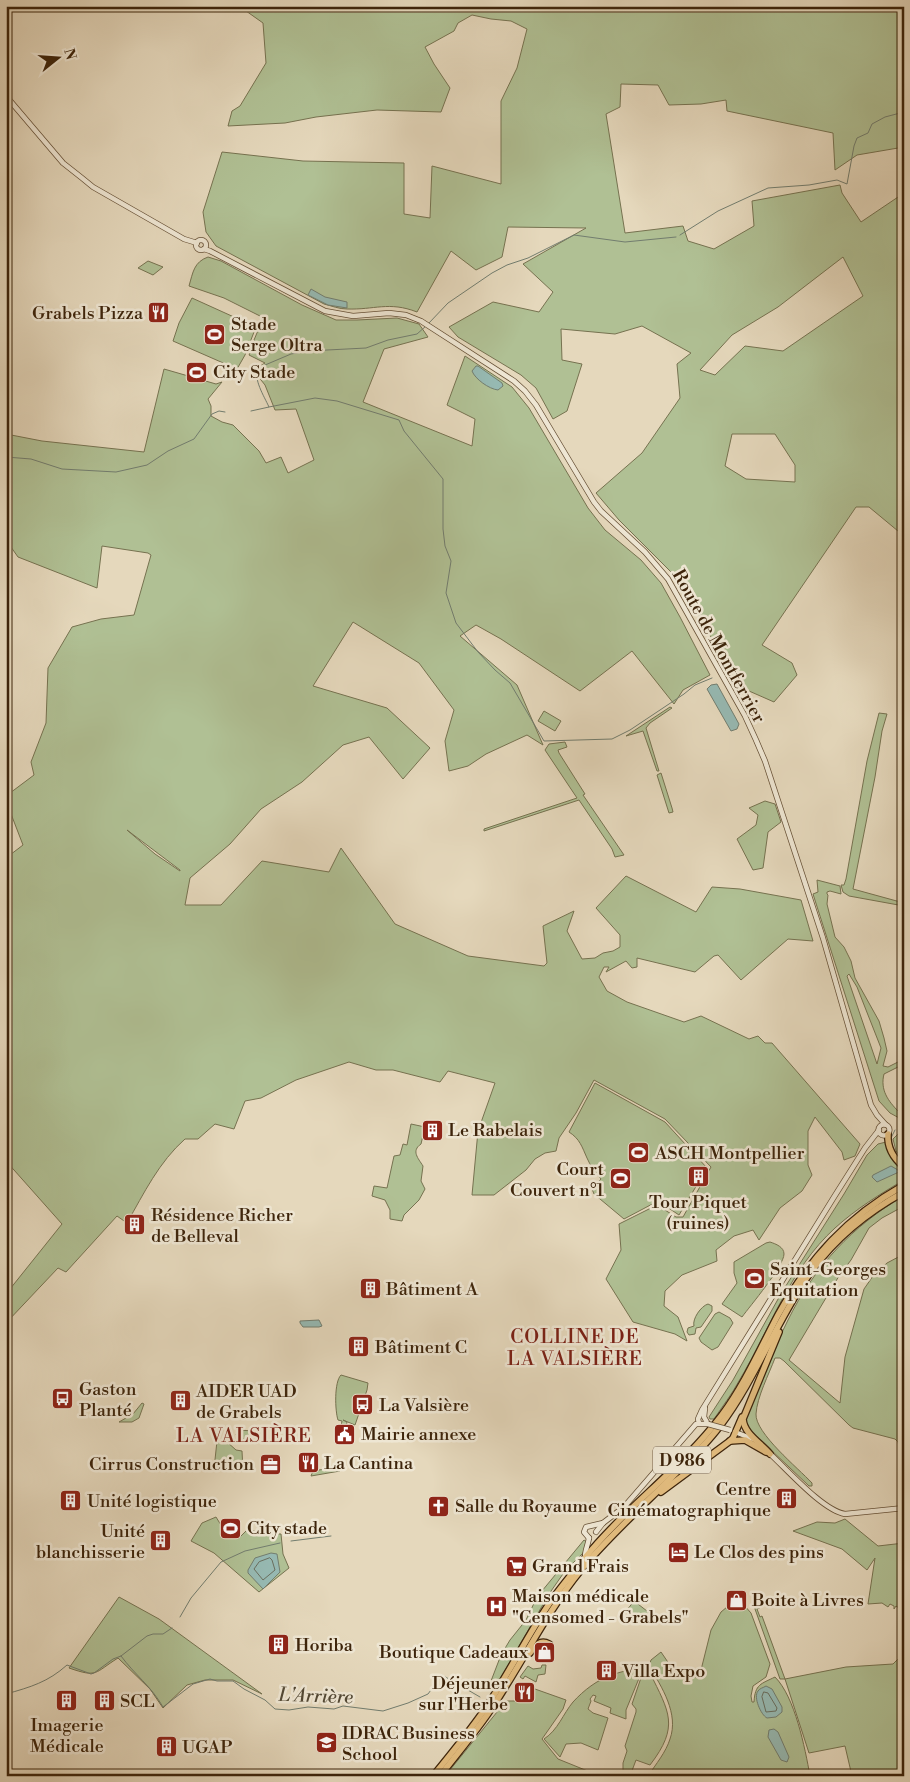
<svg xmlns="http://www.w3.org/2000/svg" width="910" height="1782" font-family="'Libre Bodoni',serif">
<style>
.green{fill:#b0c094;stroke:#767250;fill-rule:evenodd}
.water{fill:#96b9b2;stroke:#727d6f}
.lines{fill:none;stroke-linecap:round;stroke-linejoin:round}
.shore{stroke:#6a6e5e;stroke-width:1}
.stream{stroke:#727d6f;stroke-width:1}
.minor-casing{stroke:#675137;stroke-width:6}
.major-casing{stroke:#3d240b;stroke-width:8}
.minor{stroke:#eee6d3;stroke-width:4.5}
.major{stroke:#e2bc7e;stroke-width:5.5}
.minor-bridge-casing{stroke:#675137;stroke-width:6;stroke-linecap:butt}
.minor-bridge{stroke:#eee6d3;stroke-width:4.5}
.labels{text-anchor:middle;stroke-width:5;stroke-linejoin:round;paint-order:stroke}
.shield{fill:#eee6d3;stroke:#725e47;stroke-width:1}
.shield-label{font-size:16px;font-weight:bold;fill:#3d240b}
.poi-label{font-size:18px;fill:#3d240b;stroke:#eee6d3;text-anchor:start}
.street-label{font-size:18px;fill:#3d240b;stroke:#eee6d3}
.neighbourhood-label{font-size:19px;letter-spacing:1px;fill:#7a1f14;stroke:#eee6d3}
.water-label{font-size:19px;font-style:italic;fill:#534935;stroke:#eee6d3}
</style>
<rect width="100%" height="100%" fill="#e5d8bc"/>
<filter id="stains"><feTurbulence type="fractalNoise" baseFrequency=".004" numOctaves="4"/><feColorMatrix values="0 0 0 0 .2 0 0 0 0 .09 0 0 0 0 .02 0 0 0 .5 -.17"/></filter>
<radialGradient id="worn" r=".72"><stop offset=".6" stop-color="#630" stop-opacity="0"/><stop offset="1" stop-color="#630" stop-opacity=".3"/></radialGradient>
<g class="green">
<path d="M239,6h665v141l-47,8 -22,15 -2,-37 -106,-22 -1,-11 -25,4 -32,1 -11,-20 -37,-1 -1,23 -14,7 19,119 58,-7 5,15 26,8 40,-23 -2,-25 88,-16 2,8 19,29 43,-29v343l-35,-29h-13l-94,138 30,18 5,12 -23,27 -25,-11 -7,1 -65,-114 -58,-58 -23,-27 46,-40 38,-55 -3,-34 14,-11 -49,-27 -27,8 -54,-5 1,31 20,4 -15,47 -14,8 -17,-31 -15,-13 -63,-38 -9,-10 44,-25 46,10 14,-20 -30,-28 63,-36 -78,-1 -6,30 -26,13 -25,-19 -34,61c-28,-11 -43,-2 -70,-3 -8,0 -15,-3 -23,-5l-108,-58 -10,-14 -3,-20 19,-60 81,9 101,2v51l26,4 2,-52 69,18v-83l16,-33 10,-39 -16,-8 -20,-2 -19,-4 -14,8 -4,8 -29,16 9,17 16,24 -9,24 -64,-2 -61,7 -31,6 -57,3 4,-15 8,-5 26,-43 -3,-40zM843,257l20,39 -80,55 -38,-5 -30,29 -15,-5 32,-35 46,-28zM732,434h43l20,31v17l-49,-3 -21,-13z"/>
<path d="M208,257l13,4 81,44 34,15h21l40,-2 22,6 9,13 -44,12 -21,53 109,44 3,-27 -28,-14 18,-49 47,31 17,21 59,100 17,22 36,30 20,23 19,34 30,58 -27,15 -9,14 -42,-53 -52,40 -79,-52 -25,-14 -16,11 57,49 26,60 -16,-10 -41,19 -18,12 -19,5 -4,-30 9,-31 -35,-47 -66,-41 -40,64 74,22 43,40 -27,31 -34,-42 -26,8 -41,37 -41,27 -31,35 -40,34 -5,27h36l41,-44 67,11 12,-24 54,76 73,32 76,10 3,-3 -4,-37 31,-15 -7,20 15,28 13,-1 8,-5 10,-2 7,-4v-12l-24,-27 30,-32 70,36 16,-25 28,2 61,11 12,41 -25,-2 -47,41 -23,-25 -4,1 -19,16 -58,-14v9l-5,1 -6,-7 -20,11 3,-5h-5l-5,10 8,14 20,11 57,20 17,-6 48,23 9,-3 7,7h7l88,101 -5,12 -11,4 -2,-8 -27,-35 -7,14v34l4,10 -10,16 -22,17 -21,32 -6,-10 -19,6 -18,14 1,11 -35,14 -17,16 -1,15 14,11 9,24 -12,-7 -42,-12 -27,-43 15,-29 -2,-26 38,-19 19,12h7l28,-50 -46,-48 -71,-39 -18,33 -17,25 -3,13 -11,2 -10,6 -9,11 -32,25h-22l6,-64 17,-48 -47,-12 -8,11 -47,-12h-17l-27,-8 -53,18 -35,18 -16,3 -11,28 -19,-5 -17,15h-13c-26,23 -41,54 -58,84l-10,-7 -51,56 -8,-4 -52,55v-29l56,-70 -56,-63v-303l17,-13 -17,-44v-5l28,-21 -3,-13 15,-39 2,-55 24,-41 29,-8 33,-4 17,-60 -3,-2 -46,-7 -5,42 -79,-31 -12,-17v-106l36,7 102,11 20,-83 52,15 6,-2 -14,17 3,7v10l11,6 11,3 26,26 7,12 15,-6 7,16 26,-13 -18,-51 -21,1 -10,-25 -12,-15 12,-7 -16,-8 7,-13 -2,-2 8,-19 2,1 2,-3 -42,-21 -35,-12c4,-14 5,-24 19,-29zM127,830l53,40v1l-25,-17z"/>
<polygon points="148,261 163,267 153,275 138,268"/>
<polygon points="192,298 256,327 245,355 237,369 173,341 179,323"/>
<polygon points="192,367 204,371 201,378 190,374"/>
<polygon points="670,707 672,708 650,723 646,728 659,771 657,771 643,731 626,736"/>
<polygon points="544,711 561,721 555,731 538,721"/>
<polygon points="879,713 887,714 882,731 875,777 853,889 904,903 904,906 849,896 843,892 841,885 844,885 846,879 867,761"/>
<polygon points="565,742 567,747 558,750 559,753 585,794 583,795 624,855 615,857 612,849 579,800 484,831 484,829 577,798 545,750 549,744"/>
<polygon points="661,773 672,808 673,812 669,813 657,775"/>
<polygon points="765,801 775,804 781,822 768,832 763,868 753,870 737,839 756,825 758,815 749,808"/>
<path d="M817,880l23,6 1,8 -11,-3 -3,1v2l1,1 -1,9 8,33 9,10 7,14 4,17 24,43 5,17 3,13 -4,15 5,1 16,-8v5l-20,10c-4,16 4,27 15,38h5v6l-3,1 -11,-6 -11,-12 -66,-207 5,-2zM849,974l8,13 24,61 -4,16 -30,-88z"/>
<path d="M595,1083l70,39 42,46 -28,47 -21,-14 -34,18 -30,-25 -2,-5 9,-10c-5,-7 -11,-13 -14,-21 -5,-11 -7,-19 -18,-26z"/>
<path d="M411,1124l14,3 -4,17c-10,7 -3,14 2,22l-2,15 4,8 -6,11 -15,15 -2,6 -12,-2v-9l-5,-10 -13,-4 2,-10 13,2 7,-32 6,-1 3,-11 4,1z"/>
<polygon points="904,1124 904,1161 896,1151 893,1139 901,1131 901,1125"/>
<path d="M886,1142l18,28v10c-24,14 -48,29 -69,48 -46,42 -65,101 -96,153 -7,13 -17,26 -25,38h-4l-1,-2 24,-37 49,-88 62,-98 23,-39 11,-11z"/>
<path d="M904,1196v10l-22,12 -13,10 -18,32 -12,16 -50,84 51,43 5,-46 19,-68 9,-13 14,-13 17,-9v213l-6,-25 -3,-3 -42,-11 -4,-3 -65,-64 -4,-3h-5c-6,16 -18,39 -19,56 -1,19 42,54 56,69v3h-3l-59,-56 -5,-8c5,-17 13,-32 20,-49 8,-18 14,-36 23,-53 26,-53 65,-95 116,-124z"/>
<path d="M770,1242c6,2 14,5 14,12 0,12 -34,52 -42,63l-20,-13 15,-21 -3,-10v-11l32,-19z"/>
<path d="M708,1304l4,2v5l-11,16 -5,1 -1,6 -6,1 -2,-3 1,-4 6,-2c-2,-7 7,-20 14,-22z"/>
<polygon points="719,1312 730,1318 733,1323 718,1347 712,1350 701,1342 699,1338 715,1314"/>
<path d="M341,1375l27,8 -1,7 -12,35 -12,-5 4,2 -1,6 -5,-2 1,-5 -4,-1c-3,-9 -4,-38 3,-45z"/>
<polygon points="142,1403 144,1404 139,1418 132,1422 119,1422 133,1414"/>
<polygon points="240,1430 252,1431 253,1436 252,1439 247,1440 238,1438 236,1434"/>
<polygon points="217,1441 226,1441 236,1450 242,1451 243,1471 214,1469"/>
<polygon points="333,1467 340,1471 311,1476 313,1471 325,1469 325,1471 331,1470 331,1468"/>
<polygon points="216,1517 224,1530 226,1522 239,1525 236,1533 224,1530 239,1538 249,1528 259,1534 281,1534 283,1554 289,1568 259,1592 214,1553 191,1541 202,1523"/>
<polygon points="845,1519 878,1546 904,1543 904,1605 901,1604 899,1608 896,1606 894,1609 894,1606 890,1604 888,1607 882,1603 868,1604 875,1558 867,1570 842,1549 793,1531 817,1522 835,1523"/>
<polygon points="584,1540 587,1542 583,1553 565,1571 549,1594 495,1688 491,1681 501,1655 510,1640 526,1620 537,1597"/>
<path d="M119,1597l40,22 103,75 -29,-14h-28l-18,5 -24,23 -13,-19 -32,-31c-24,15 -20,20 -49,10z"/>
<polygon points="634,1601 656,1618 653,1623 641,1622 635,1614 630,1615 627,1610"/>
<path d="M733,1602l10,2 8,9 19,51 -4,13 -13,9 -2,10 1,6h2c1,-18 7,-18 21,-25 20,20 30,71 35,99h-162c8,-12 18,-24 22,-37 9,-25 -8,-52 -21,-73l2,-6 10,-8 15,22 23,4 12,-48 10,-18z"/>
<polygon points="757,1602 760,1608 757,1609 760,1617 762,1616 785,1679 846,1667 893,1664 904,1653 904,1776 852,1776 845,1746 809,1753 785,1679 780,1679 755,1609 755,1603"/>
<polygon points="542,1665 546,1665 545,1674 538,1675 536,1682 525,1676 523,1679 520,1677 528,1666 533,1669 541,1668"/>
<path d="M638,1667l4,4 -16,39v9l-16,-6 1,-5 -17,-7 2,-5 -3,-1 -3,4 1,2 -3,8 5,4 15,5 -10,32 -17,-7 -15,1 -6,13 -16,-18c14,-9 19,-25 29,-37 11,-12 24,-22 39,-27 9,-4 18,-4 26,-8z"/>
<path d="M643,1672l7,1c19,39 30,53 0,92l-14,-5 -6,16h-7v-13l4,-12 -2,-5 11,-34v-3l-4,-5z"/>
<polygon points="535,1689 566,1700 563,1709 542,1739 558,1759 600,1776 445,1776 506,1701 528,1701"/>
</g>
<g class="water">
<polygon points="311,289 325,297 347,302 347,308 328,305 308,295"/>
<path d="M476,366h2l24,17 1,3 -5,4c-9,-1 -23,-11 -26,-19z"/>
<polygon points="717,684 739,724 737,729 731,731 707,689 711,685"/>
<polygon points="891,1166 898,1170 899,1172 877,1182 872,1177 873,1175"/>
<polygon points="319,1320 322,1326 319,1327 303,1327 300,1323 300,1321"/>
<polygon points="271,1553 277,1554 280,1572 263,1589 248,1573 248,1570 255,1558"/>
<path d="M766,1686l6,3 10,18v5l-6,5 -9,1c-6,-3 -14,-21 -9,-27 2,-3 5,-3 8,-5z"/>
<polygon points="774,1729 778,1732 789,1757 787,1762 781,1760 768,1737 769,1730"/>
</g>
<g class="lines">
<g class="shore">
<polygon points="270,1558 272,1560 275,1570 263,1580 254,1569 259,1562"/>
<polygon points="764,1692 768,1693 777,1708 776,1711 766,1712 762,1697"/>
</g>
<g class="stream">
<polyline points="680,235 718,211 768,188 809,185 837,180 847,184 854,146 857,138 868,133 872,124 885,117 904,112"/>
<polyline points="429,323 448,303 492,273 507,265 528,258 574,235 625,242 676,237"/>
<polyline points="269,407 315,398 337,401 399,420 404,431 443,479 443,529 445,546 451,561 446,593 456,623 478,652 495,670 510,683 544,741 612,739 630,730 684,694 695,685 712,678"/>
<path d="M251,411l18,-4c-5,-11 -16,-28 -11,-39l33,-14 17,-3 58,-3 22,-8 29,-6 9,-8"/>
<polyline points="6,457 31,459 62,469 116,472 147,465 168,451 194,439 212,414 219,411 225,412"/>
<polyline points="891,1138 895,1130"/>
<polyline points="291,1541 331,1536"/>
<polyline points="180,1617 191,1598 221,1562 245,1551 280,1543"/>
<path d="M121,1656c14,19 30,30 42,51l30,-23 17,-5 7,2h16l11,8 21,11 10,9 14,1 19,-3 26,2 9,-3 40,5 25,-8 20,-9 14,-19 38,22"/>
<path d="M6,1694c25,-7 42,-12 61,-29l24,9 3,-1 19,-14 8,-3 26,-20 6,-2h10l9,-6"/>
</g>
<defs>
<g id="minor">
<polyline points="6,96 63,163 82,178 93,187 184,239 197,243"/>
<circle cx="201" cy="245" r="5"/>
<polyline points="204,249 210,251 325,311 353,316 389,313 406,315 421,321 514,381 525,391 536,405 594,502 601,511 645,552 668,579 745,716 756,740 765,761 823,938 871,1105 877,1115 885,1124"/>
<circle cx="884" cy="1130" r="5.5"/>
<polyline points="705,1408 704,1417 708,1424"/>
<polyline points="699,1423 698,1419 702,1410 834,1197 865,1148 879,1130"/>
<polyline points="735,1432 753,1439"/>
<path d="M768,1452c19,17 54,58 77,62l59,-6"/>
<polyline points="596,1532 603,1523 624,1507 696,1424 708,1424"/>
<polyline points="589,1538 584,1532 586,1527 603,1523"/>
<path d="M585,1557c0,-7 3,-12 4,-19"/>
</g>
<g id="major">
<path d="M888,1134c-1,14 5,24 16,33"/>
<polyline points="730,1441 745,1440 766,1452"/>
<path d="M770,1454c-9,-11 -26,-20 -27,-35l36,-87"/>
<polyline points="661,1492 730,1441 733,1438 742,1417"/>
<path d="M530,1653c5,-7 10,-14 19,-9"/>
<path d="M433,1776c18,-22 36,-44 52,-67 23,-34 41,-71 64,-105 10,-15 23,-30 35,-45 42,-52 97,-90 138,-144 23,-31 38,-66 56,-100 31,-56 69,-98 126,-130"/>
<path d="M440,1776c20,-26 42,-51 59,-79 27,-42 50,-88 82,-127 29,-35 63,-65 95,-97 16,-15 31,-30 44,-47 34,-45 53,-97 84,-144 24,-37 60,-68 100,-90"/>
</g>
</defs>
<use href="#minor" class="minor-casing"/>
<use href="#major" class="major-casing"/>
<use href="#minor" class="minor"/>
<use href="#major" class="major"/>
<defs>
<polyline id="minor-bridge" points="708,1424 730,1430"/>
</defs>
<use href="#minor-bridge" class="minor-bridge-casing"/>
<use href="#minor-bridge" class="minor-bridge"/>
</g>
<defs>
<symbol id="restaurant-square" viewBox="-11 -11 22 22"><rect x="-9" y="-9" width="18" height="18" rx="4" fill="#8f2418" stroke="#eee6d3"/><path d="M-5-6h1v4h1v-4h1v4h1v-4h1v5L-1.5 .5V6h-2V.5L-5-1ZM5-6V6H3V1.5H1.5Q1.5-4 5-6Z" fill="#fff"/></symbol>
<symbol id="stadium-square" viewBox="-11 -11 22 22"><rect x="-9" y="-9" width="18" height="18" rx="4" fill="#8f2418" stroke="#eee6d3"/><path d="M0-5a6.5 5 0 1 0 0 10a6.5 5 0 1 0 0-10ZM-3.5-1.8h7v3.6h-7Z" fill="#fff"/></symbol>
<symbol id="building-square" viewBox="-11 -11 22 22"><rect x="-9" y="-9" width="18" height="18" rx="4" fill="#8f2418" stroke="#eee6d3"/><path d="M-4-6H4V6H1V3H-1V6H-4ZM-2.5-4.3h1.7v1.8h-1.7ZM.8-4.3h1.7v1.8H.8ZM-2.5-1h1.7V.8h-1.7ZM.8-1h1.7V.8H.8Z" fill="#fff"/></symbol>
<symbol id="bus-square" viewBox="-11 -11 22 22"><rect x="-9" y="-9" width="18" height="18" rx="4" fill="#8f2418" stroke="#eee6d3"/><path d="M-5-6H5V4H4V6H2V4H-2V6H-4V4H-5ZM-3.5-4V0h7V-4ZM-3.5 1.2v1.5H-2V1.2ZM2 1.2v1.5H3.5V1.2Z" fill="#fff"/></symbol>
<symbol id="civic-square" viewBox="-11 -11 22 22"><rect x="-9" y="-9" width="18" height="18" rx="4" fill="#8f2418" stroke="#eee6d3"/><path d="M-.6-6.5H3V-4.5H.6V-3L4-1V1h2V6H-6V1h2V-1L-.6-3ZM-1.2 2.5V6h2.4V2.5Z" fill="#fff"/></symbol>
<symbol id="office-square" viewBox="-11 -11 22 22"><rect x="-9" y="-9" width="18" height="18" rx="4" fill="#8f2418" stroke="#eee6d3"/><path d="M-6-3h4V-5.5h4V-3h4V5H-6ZM-1-4.5V-3h2v-1.5ZM-6 0V1H6V0Z" fill="#fff"/></symbol>
<symbol id="church-square" viewBox="-11 -11 22 22"><rect x="-9" y="-9" width="18" height="18" rx="4" fill="#8f2418" stroke="#eee6d3"/><path d="M-1.2-6h2.4v3.5h3.3v2.4h-3.3V6h-2.4V-.1h-3.3v-2.4h3.3Z" fill="#fff"/></symbol>
<symbol id="hotel-square" viewBox="-11 -11 22 22"><rect x="-9" y="-9" width="18" height="18" rx="4" fill="#8f2418" stroke="#eee6d3"/><path d="M-6-4.5h1.5V1H6V5H4.5V3h-9V5H-6ZM-4 0a1.8 1.8 0 1 1 3.6 0ZM.5 0V-2.5h3Q6-2.5 6 0Z" fill="#fff"/></symbol>
<symbol id="supermarket-square" viewBox="-11 -11 22 22"><rect x="-9" y="-9" width="18" height="18" rx="4" fill="#8f2418" stroke="#eee6d3"/><path d="M-6-5.5h2.5l.6 2H6L4.5 2H-2.5L-4.4-4H-6ZM-1.5 3.2a1.3 1.3 0 1 0 .1 0ZM3 3.2a1.3 1.3 0 1 0 .1 0Z" fill="#fff"/></symbol>
<symbol id="shop-square" viewBox="-11 -11 22 22"><rect x="-9" y="-9" width="18" height="18" rx="4" fill="#8f2418" stroke="#eee6d3"/><path d="M-5-2.5h2.3a2.7 3.5 0 0 1 5.4 0H5L5.5 6h-11ZM-1.5-2.5h3a1.5 2.3 0 0 0-3 0Z" fill="#fff"/></symbol>
<symbol id="hospital-square" viewBox="-11 -11 22 22"><rect x="-9" y="-9" width="18" height="18" rx="4" fill="#8f2418" stroke="#eee6d3"/><path d="M-5-5h3v3.5h4V-5h3V5h-3V1.5h-4V5h-3Z" fill="#fff"/></symbol>
<symbol id="university-square" viewBox="-11 -11 22 22"><rect x="-9" y="-9" width="18" height="18" rx="4" fill="#8f2418" stroke="#eee6d3"/><path d="M0-5L7-2L0 1L-7-2ZM-4 1L0 2.5L4 1V4Q0 6-4 4Z" fill="#fff"/></symbol>
</defs>
<g fill-rule="evenodd">
<use href="#restaurant-square" x="146" y="300" width="25" height="25"/>
<use href="#stadium-square" x="202" y="322" width="25" height="25"/>
<use href="#stadium-square" x="184" y="360" width="25" height="25"/>
<use href="#building-square" x="420" y="1118" width="25" height="25"/>
<use href="#stadium-square" x="626" y="1140" width="25" height="25"/>
<use href="#building-square" x="686" y="1164" width="25" height="25"/>
<use href="#stadium-square" x="608" y="1166" width="25" height="25"/>
<use href="#building-square" x="122" y="1212" width="25" height="25"/>
<use href="#stadium-square" x="742" y="1266" width="25" height="25"/>
<use href="#building-square" x="358" y="1276" width="25" height="25"/>
<use href="#building-square" x="346" y="1334" width="25" height="25"/>
<use href="#bus-square" x="50" y="1386" width="25" height="25"/>
<use href="#building-square" x="168" y="1388" width="25" height="25"/>
<use href="#bus-square" x="350" y="1392" width="25" height="25"/>
<use href="#civic-square" x="332" y="1422" width="25" height="25"/>
<use href="#restaurant-square" x="296" y="1450" width="25" height="25"/>
<use href="#office-square" x="258" y="1452" width="25" height="25"/>
<use href="#building-square" x="774" y="1486" width="25" height="25"/>
<use href="#building-square" x="58" y="1488" width="25" height="25"/>
<use href="#church-square" x="426" y="1494" width="25" height="25"/>
<use href="#stadium-square" x="218" y="1516" width="25" height="25"/>
<use href="#building-square" x="148" y="1528" width="25" height="25"/>
<use href="#hotel-square" x="666" y="1540" width="25" height="25"/>
<use href="#supermarket-square" x="504" y="1554" width="25" height="25"/>
<use href="#shop-square" x="724" y="1588" width="25" height="25"/>
<use href="#hospital-square" x="484" y="1594" width="25" height="25"/>
<use href="#building-square" x="266" y="1632" width="25" height="25"/>
<use href="#shop-square" x="532" y="1640" width="25" height="25"/>
<use href="#building-square" x="594" y="1658" width="25" height="25"/>
<use href="#restaurant-square" x="512" y="1680" width="25" height="25"/>
<use href="#building-square" x="54" y="1688" width="25" height="25"/>
<use href="#building-square" x="92" y="1688" width="25" height="25"/>
<use href="#university-square" x="314" y="1730" width="25" height="25"/>
<use href="#building-square" x="154" y="1734" width="25" height="25"/>
</g>
<g class="labels">
<rect class="shield" x="653" y="1446.5" width="58" height="27" rx="4"/>
<g class="shield-label">
<text x="682" y="1466">D 986</text>
</g>
<g class="poi-label">
<text x="143" y="319" text-anchor="end">Grabels Pizza</text>
<text x="231" y="330">Stade<tspan x="231" dy="21">Serge Oltra</tspan></text>
<text x="213" y="378">City Stade</text>
<text x="448" y="1136">Le Rabelais</text>
<text x="655" y="1159">ASCH Montpellier</text>
<text x="604" y="1175" text-anchor="end">Court<tspan x="604" dy="21">Couvert n°1</tspan></text>
<text x="698" y="1208" text-anchor="middle">Tour Piquet<tspan x="698" dy="21">(ruines)</tspan></text>
<text x="151" y="1221">Résidence Richer<tspan x="151" dy="21">de Belleval</tspan></text>
<text x="770" y="1275">Saint-Georges<tspan x="770" dy="21">Equitation</tspan></text>
<text x="386" y="1295">Bâtiment A</text>
<text x="375" y="1353">Bâtiment C</text>
<text x="79" y="1395">Gaston<tspan x="79" dy="21">Planté</tspan></text>
<text x="196" y="1397">AIDER UAD<tspan x="196" dy="21">de Grabels</tspan></text>
<text x="379" y="1411">La Valsière</text>
<text x="361" y="1440">Mairie annexe</text>
<text x="324" y="1469">La Cantina</text>
<text x="254" y="1470" text-anchor="end">Cirrus Construction</text>
<text x="771" y="1495" text-anchor="end">Centre<tspan x="771" dy="21">Cinématographique</tspan></text>
<text x="87" y="1507">Unité logistique</text>
<text x="455" y="1512">Salle du Royaume</text>
<text x="247" y="1534">City stade</text>
<text x="145" y="1537" text-anchor="end">Unité<tspan x="145" dy="21">blanchisserie</tspan></text>
<text x="694" y="1558">Le Clos des pins</text>
<text x="532" y="1572">Grand Frais</text>
<text x="512" y="1602">Maison médicale<tspan x="512" dy="21">"Censomed - Grabels"</tspan></text>
<text x="752" y="1606">Boite à Livres</text>
<text x="295" y="1651">Horiba</text>
<text x="528" y="1658" text-anchor="end">Boutique Cadeaux</text>
<text x="622" y="1677">Villa Expo</text>
<text x="508" y="1689" text-anchor="end">Déjeuner<tspan x="508" dy="21">sur l'Herbe</tspan></text>
<text x="120" y="1707">SCL</text>
<text x="67" y="1731" text-anchor="middle">Imagerie<tspan x="67" dy="21">Médicale</tspan></text>
<text x="342" y="1739">IDRAC Business<tspan x="342" dy="21">School</tspan></text>
<text x="182" y="1753">UGAP</text>
</g>
<g class="street-label">
<text transform="translate(719 646) rotate(61)" y="6">Route de Montferrier</text>
</g>
<g class="neighbourhood-label">
<text x="575" y="1343">COLLINE DE<tspan x="575" dy="22">LA VALSIÈRE</tspan></text>
<text x="244" y="1442">LA VALSIÈRE</text>
</g>
<g class="water-label">
<text transform="translate(316 1695) rotate(2)" y="7">L'Arrière</text>
</g>
</g>
<rect width="910" height="1782" fill="none" stroke="#e5d8bc" stroke-width="25"/>
<rect x="8" y="8" width="895" height="1767" fill="none" stroke="#3d240b" stroke-width="2.5"/>
<rect x="12" y="12" width="885" height="1757" fill="none" stroke="#3d240b"/>
<g transform="translate(58 58) rotate(73)" stroke="#eee6d3" stroke-width="4" paint-order="stroke">
<path d="M0-4L9 19L0 12L-9 19Z" fill="#3d240b"/>
<text y="-8" font-size="14" font-weight="bold" text-anchor="middle" fill="#3d240b">N</text>
</g>
<rect width="100%" height="100%" filter="url(#stains)"/>
<rect width="100%" height="100%" fill="url(#worn)"/>
</svg>
